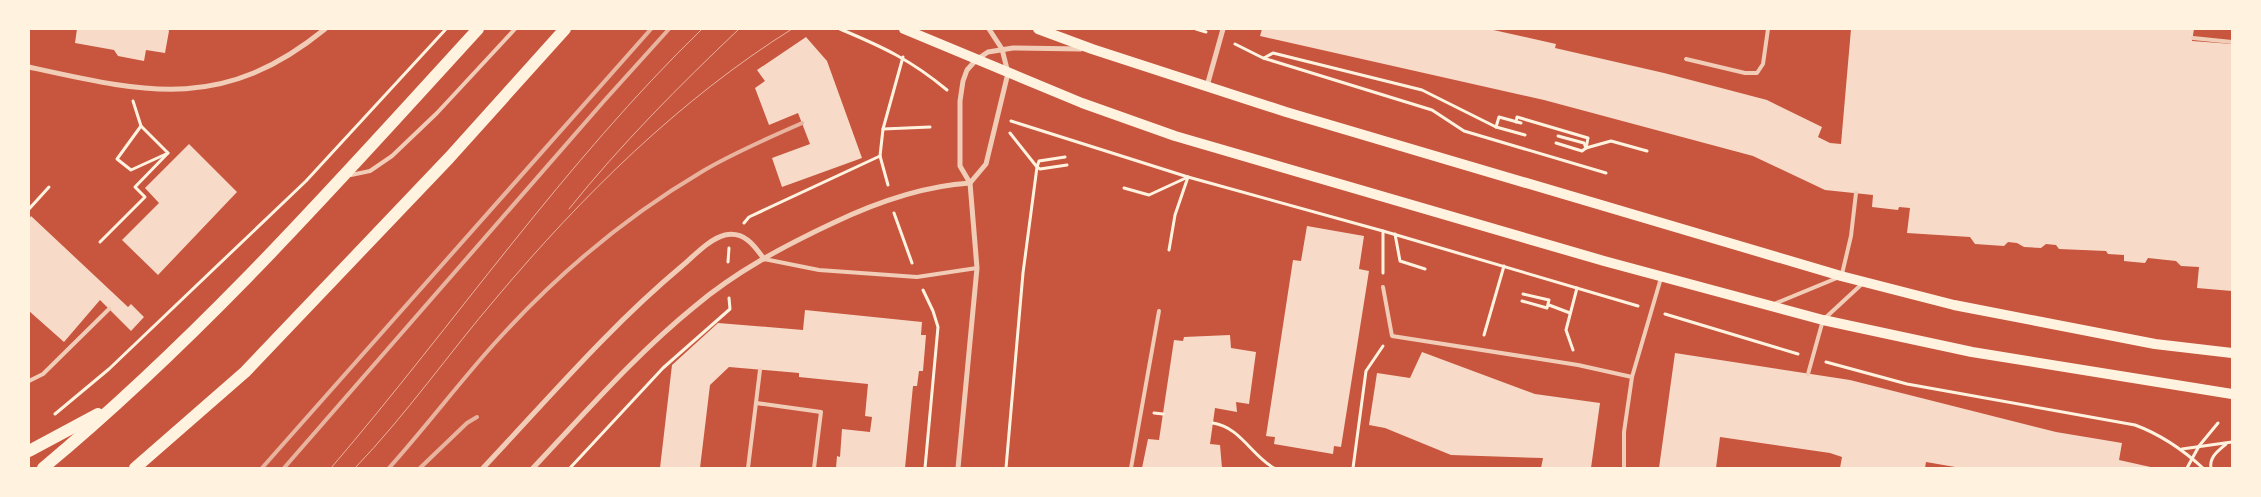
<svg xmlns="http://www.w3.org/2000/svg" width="2261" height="497" font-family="'Open Sans',sans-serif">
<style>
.building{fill:#f7dbc8}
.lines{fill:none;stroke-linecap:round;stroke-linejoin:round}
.path{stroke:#fff3e0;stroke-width:3}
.service{stroke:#f1ccb7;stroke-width:4}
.minor{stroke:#f1ccb7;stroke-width:5}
.secondary{stroke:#fff3e0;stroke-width:10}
.primary{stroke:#fff3e0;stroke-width:12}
.tram{stroke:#e9b49f;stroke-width:1}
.rail{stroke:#e9b49f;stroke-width:4}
</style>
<rect width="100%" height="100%" fill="#c8553d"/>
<g class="building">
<polygon points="77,29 168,29 169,31 165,53 146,50 144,61 118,56 114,50 75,43"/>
<polygon points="1262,29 1489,29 1556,44 1555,48 1664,73 1767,100 1822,127 1818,137 1830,143 1841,144 1851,29 2194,29 2192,41 2232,44 2232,291 2197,288 2199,267 2181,266 2176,261 2148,258 2145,263 2134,262 2124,261 2124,255 2108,254 2106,251 2059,249 2056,245 2046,244 2041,248 2024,247 2017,243 2008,242 2004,246 1975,244 1970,237 1907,233 1910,208 1899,207 1898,210 1872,207 1873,195 1825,190 1753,156 1544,100 1260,36"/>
<polygon points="806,37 827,61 862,158 782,187 772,158 810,144 798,113 769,125 755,88 765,81 757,70"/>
<polygon points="189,144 237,192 158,275 122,240 159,203 145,188"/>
<polygon points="31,216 128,307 131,304 144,317 131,331 100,300 64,342 29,311 29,219"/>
<polygon points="1307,226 1364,236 1359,269 1369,271 1341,447 1334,446 1333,454 1274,444 1275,437 1266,436 1293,260 1301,261"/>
<polygon points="805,310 922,322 921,335 926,335 923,371 919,371 917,386 913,386 905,468 836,468 837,456 840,457 842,429 870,432 872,417 865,416 868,384 799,377 799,373 729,367 710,385 700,468 660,468 672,365 718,323 803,330"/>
<polygon points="1230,335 1231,348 1256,352 1249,404 1236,402 1237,412 1215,408 1210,444 1220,445 1222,468 1142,468 1148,439 1159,440 1174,340 1183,341 1184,337"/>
<polygon points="1422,352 1535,394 1600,403 1591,468 1541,468 1543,458 1451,455 1385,428 1369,425 1377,373 1410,378"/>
<polygon points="1675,353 1850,380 2056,432 2122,443 2119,460 2155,468 1961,468 1926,462 1925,468 1840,468 1842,457 1830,453 1720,437 1716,468 1659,468"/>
</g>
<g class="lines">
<g class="path">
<path d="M840,29c43,18 71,31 107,61"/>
<polyline points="1196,29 1206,32"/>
<polyline points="1235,44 1263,58 1432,110 1464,131 1606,173"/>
<polyline points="1264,58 1273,53 1422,90 1496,127"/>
<polyline points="133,101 141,126 168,153"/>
<polyline points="1011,121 1188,177 1383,231 1638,306"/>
<polyline points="1516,122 1517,117 1588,138 1586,148 1611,141 1647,151"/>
<polyline points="1521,123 1499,117 1496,127 1525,135"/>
<polyline points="141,126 117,159 131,170 166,154"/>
<polyline points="883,129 930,127"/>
<polyline points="1556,143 1582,151 1586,148 1584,143 1558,136"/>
<polyline points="1065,157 1039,161 1037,167 1040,169 1067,165"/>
<polyline points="888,185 880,156 883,129 903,57"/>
<polyline points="1124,188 1149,195 1188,177"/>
<polyline points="29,209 49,187"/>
<polyline points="894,213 912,263"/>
<polyline points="744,223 749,217 880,156"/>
<polyline points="1395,234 1400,261 1425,269"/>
<polyline points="100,242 145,197 135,187 168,153"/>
<polyline points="1169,250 1175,215 1188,177"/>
<polyline points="728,262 729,248"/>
<polyline points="1383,273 1383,231"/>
<polyline points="923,290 933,311 938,327 925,468"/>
<polyline points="1522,301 1547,308 1549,300 1523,294"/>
<polyline points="1549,305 1570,313"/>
<polyline points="1665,314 1798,354"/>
<polyline points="1484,335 1504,266"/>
<polyline points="1573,350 1566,330 1577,288"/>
<path d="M1826,362l81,22 228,41c27,10 47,24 68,43"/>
<polyline points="1154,413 1163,414"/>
<polyline points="55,414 109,369 306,181 446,29"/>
<path d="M1213,423c27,4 39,33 61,45"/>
<polyline points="2182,449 2232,442"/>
<polyline points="570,468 663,368 730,309 729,298"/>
<polyline points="1006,468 1023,273 1037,167 1010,133"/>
<polyline points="1353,468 1366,371 1383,346"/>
<polyline points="2187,468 2199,446 2218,423"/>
<path d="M2211,468c-2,-11 7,-17 15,-24"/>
</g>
<g class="service">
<polyline points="2193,38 2232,42"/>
<polyline points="1686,59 1745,73 1757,73 1763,64 1768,29"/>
<polyline points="351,175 370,171 392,156 437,113 515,29"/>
<polyline points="764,259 819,270 917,277 977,268"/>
<polyline points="1842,274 1851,236 1856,193"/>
<polyline points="1383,287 1392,336 1578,365 1632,377"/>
<polyline points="1774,304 1837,278"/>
<polyline points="1808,374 1823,320 1863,283"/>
<polyline points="29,381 43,374 109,309"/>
<polyline points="756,403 821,412 814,468"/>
<polyline points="748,468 760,370"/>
<polyline points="1131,468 1159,311"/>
<polyline points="1624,468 1624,432 1632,377 1661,278"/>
</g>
<g class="minor">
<path d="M29,67c118,26 194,45 296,-38"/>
<polyline points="1207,86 1223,29"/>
<polyline points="970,183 986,164 1008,73 1002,49 989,29"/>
<path d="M483,468c65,-69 126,-141 199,-202 12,-10 27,-27 43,-31 19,-4 29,10 39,24"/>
<path d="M533,468c52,-55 102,-113 161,-161 41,-35 90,-61 139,-84 44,-21 89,-37 137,-40"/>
<polyline points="958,468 977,268 970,183 960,166 960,101 963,81 967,70 976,60 988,52 1013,48 1081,49"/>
</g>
<g class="secondary">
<polyline points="904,29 1082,103 1175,136 1604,261 1823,320 1972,352 2232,394"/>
<polyline points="1038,29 1092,49 1286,112 1841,276 1954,305 2155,344 2232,353"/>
</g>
<g class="primary">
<polyline points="29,451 98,414"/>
<path d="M43,468c159,-132 296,-287 435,-439"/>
<polyline points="135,468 245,372 449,158 565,29"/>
</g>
<g class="tram">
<path d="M569,209c52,-65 110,-123 170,-180"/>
<path d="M331,468c125,-146 233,-305 371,-439"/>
<path d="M355,468c51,-53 94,-115 142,-171 85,-101 183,-198 295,-268"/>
</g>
<g class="rail">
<polyline points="262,468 651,29"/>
<polyline points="284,468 604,101 669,29"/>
<path d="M389,468c36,-40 69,-84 105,-124 61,-68 131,-127 209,-173 32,-19 66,-33 99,-48"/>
<polyline points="420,468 467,423 477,417"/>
</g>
</g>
<rect width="2261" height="497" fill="none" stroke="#fff3e0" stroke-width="60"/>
</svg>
